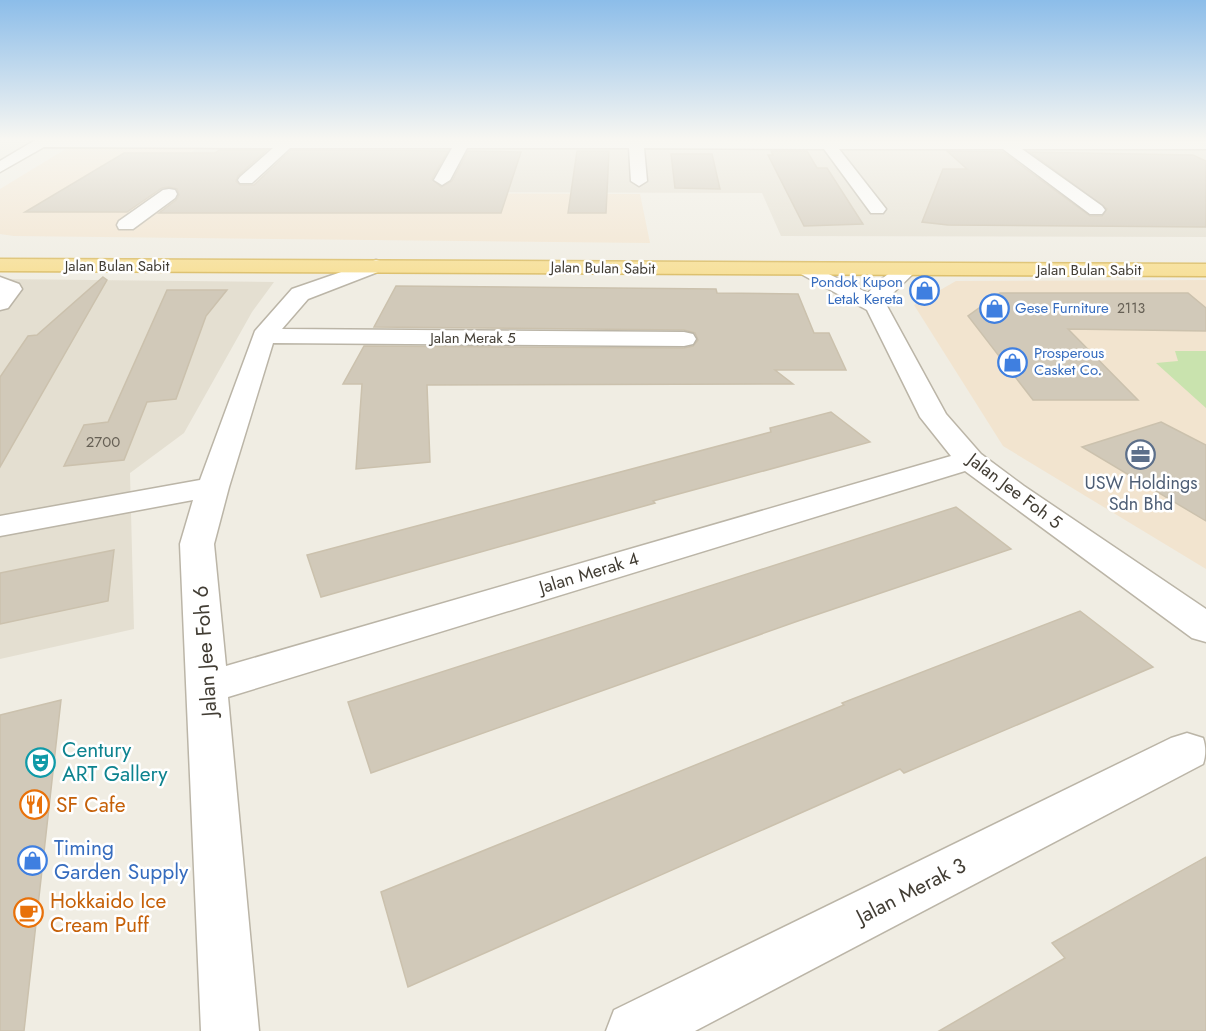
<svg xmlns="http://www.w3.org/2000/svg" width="1206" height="1031" font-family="Jost,sans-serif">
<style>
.residential{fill:#e4dfd1}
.commercial{fill:#f2e4cf}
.green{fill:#c9e3ae}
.building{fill:#d1c9b9;stroke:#cbc1ad;stroke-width:1.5}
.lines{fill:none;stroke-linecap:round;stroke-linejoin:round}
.minor-casing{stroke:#bbb5a7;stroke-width:3}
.major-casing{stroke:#dbbd66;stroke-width:3}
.minor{fill:#fff;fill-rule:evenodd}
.major{fill:#f7df95;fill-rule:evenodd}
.labels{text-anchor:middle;stroke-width:5;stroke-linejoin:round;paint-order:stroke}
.far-number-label{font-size:14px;fill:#666055}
.far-street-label{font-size:15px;fill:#423d34;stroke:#fff}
.far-shop-label{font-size:15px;fill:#366cbe;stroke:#fff;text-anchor:start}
.number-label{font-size:15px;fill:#666055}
.service-label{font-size:18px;fill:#4e5e75;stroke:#fff}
.street-label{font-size:18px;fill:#423d34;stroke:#fff}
.near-street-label{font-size:21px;fill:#423d34;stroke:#fff}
.near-culture-label{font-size:21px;fill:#0d838f;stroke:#fff;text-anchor:start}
.near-food-label{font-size:21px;fill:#c56008;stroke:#fff;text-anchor:start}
.near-shop-label{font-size:21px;fill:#366cbe;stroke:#fff;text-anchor:start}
</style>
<rect width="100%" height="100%" fill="#f0ede3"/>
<g class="residential">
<polygon points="172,139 1206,139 1206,237 781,236 762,193 136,191 198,147"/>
<polygon points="0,279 274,282 252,312 184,433 130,473 134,629 0,659"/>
</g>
<g class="commercial">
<polygon points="69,147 197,147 133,192 640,194 650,243 14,236 0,234 0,189"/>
<polygon points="1206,280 1206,569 1003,446 914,305 956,281"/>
</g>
<polygon class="green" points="1175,351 1206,351 1206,408 1156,363 1178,361"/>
<g class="building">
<polygon points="219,150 267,150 238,176 236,181 240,185 254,185 291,150 448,151 432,179 441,187 452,181 468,151 521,152 501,213 159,213 176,200 179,195 177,189 169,187 162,188 127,212 25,212 124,153 215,153"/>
<polygon points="577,151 609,151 606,213 568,213"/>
<polygon points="771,151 807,151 817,168 827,168 863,224 804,226 768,155 773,155"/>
<polygon points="947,151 1003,152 1090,216 1102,216 1107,209 1030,152 1193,155 1206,161 1206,227 948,225 922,222 943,169 967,169"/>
<polygon points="671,154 712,154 720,189 675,188"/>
<polygon points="103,277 107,280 0,467 0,377 28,336 37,335"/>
<polygon points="396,286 716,289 717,293 798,294 814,333 829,333 846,370 775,370 793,384 427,385 430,462 356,469 362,384 343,384 364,346 684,348 693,346 698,340 695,333 684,330 374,327"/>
<polygon points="167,290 227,290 206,316 176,399 147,402 124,460 64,466 84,425 108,422"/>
<polygon points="1000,293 1188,293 1206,308 1206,331 1068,329 1138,400 1033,400 968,316"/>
<polygon points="831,412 870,442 653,501 655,503 321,597 307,555 771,432 770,428"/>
<polygon points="1161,422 1206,445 1206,521 1082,447"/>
<polygon points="956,507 1011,549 798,621 371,773 348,702"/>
<polygon points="114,550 108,601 0,624 0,573"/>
<polygon points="1080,611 1153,667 904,773 900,769 408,987 381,892 844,705 842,703"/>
<polygon points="61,700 24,1031 0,1031 0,715"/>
<polygon points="1206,857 1206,1031 939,1031 1065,958 1052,943"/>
</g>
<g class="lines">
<defs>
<g id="minor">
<polygon points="37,139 1206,141 1206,149 1022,149 1102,206 1105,210 1102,214 1090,214 1003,149 839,149 886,209 883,213 871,213 824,149 644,148 647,181 639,186 631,181 629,148 467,148 450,180 442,185 434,180 452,148 290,148 252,183 240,183 238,180 240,177 273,148 44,147 0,172 0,161"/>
<polygon points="169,189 175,190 177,194 175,198 133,229 119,229 117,225 119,221 163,190"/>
<path d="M376,260l7,2 3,4 -3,4 -75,29 -26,30 402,3 9,2 3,5 -3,5 -9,2 -411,-3 -44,144 -15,57 12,122 725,-210 -31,-39 -53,-107 -66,-36 -3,-4 3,-4 7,-2 60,29c11,-12 29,-31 45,-26l3,4 -27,26 -2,9 59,108 35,40 43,32 182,123v33l-14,-4 -227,-167 -737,226 31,334h-58l-21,-487 13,-44 -193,36v-20l200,-36 55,-149 37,-42z"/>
<polygon points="0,277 19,284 22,289 8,308 0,310"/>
<path d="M1187,733l16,5c3,9 3,17 0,26l-508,267h-89l8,-21 557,-272z"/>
</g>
<polygon id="major" points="0,259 1206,264 1206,276 0,271"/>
</defs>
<use href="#minor" class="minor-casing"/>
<use href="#major" class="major-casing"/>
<use href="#minor" class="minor"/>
<use href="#major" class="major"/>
</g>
<linearGradient id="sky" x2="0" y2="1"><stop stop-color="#8cbde9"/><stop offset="0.49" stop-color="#f8f7f2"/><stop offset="1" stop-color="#f8f7f2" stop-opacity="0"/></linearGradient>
<rect width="1206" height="284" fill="url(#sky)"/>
<defs>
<symbol id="shop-ring" viewBox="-11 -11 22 22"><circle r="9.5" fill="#fff" stroke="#3f7fe0" stroke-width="1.5"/><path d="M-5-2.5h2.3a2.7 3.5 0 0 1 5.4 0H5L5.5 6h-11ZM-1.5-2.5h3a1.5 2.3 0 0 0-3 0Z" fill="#3f7fe0"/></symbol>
<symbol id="office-ring" viewBox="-11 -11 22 22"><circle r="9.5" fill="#fff" stroke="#5c6f8a" stroke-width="1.5"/><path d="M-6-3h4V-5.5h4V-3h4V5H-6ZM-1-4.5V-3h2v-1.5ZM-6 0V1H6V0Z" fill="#5c6f8a"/></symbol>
<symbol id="theatre-ring" viewBox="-11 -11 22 22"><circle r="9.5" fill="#fff" stroke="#0f9aa8" stroke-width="1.5"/><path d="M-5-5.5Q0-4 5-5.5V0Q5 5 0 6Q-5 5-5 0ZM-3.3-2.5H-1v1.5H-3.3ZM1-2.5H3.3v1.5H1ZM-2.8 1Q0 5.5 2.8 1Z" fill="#0f9aa8"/></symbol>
<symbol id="restaurant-ring" viewBox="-11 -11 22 22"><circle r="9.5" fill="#fff" stroke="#e8710a" stroke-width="1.5"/><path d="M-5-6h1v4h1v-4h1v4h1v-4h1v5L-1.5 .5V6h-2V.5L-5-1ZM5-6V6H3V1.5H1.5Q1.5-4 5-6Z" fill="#e8710a"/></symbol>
<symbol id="cafe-ring" viewBox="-11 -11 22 22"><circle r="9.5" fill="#fff" stroke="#e8710a" stroke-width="1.5"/><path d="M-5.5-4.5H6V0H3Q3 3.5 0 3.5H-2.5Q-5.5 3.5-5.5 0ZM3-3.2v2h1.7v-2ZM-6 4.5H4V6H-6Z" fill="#e8710a"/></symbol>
</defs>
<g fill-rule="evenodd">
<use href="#shop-ring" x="908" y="274" width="33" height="33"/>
<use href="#shop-ring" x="978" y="292" width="33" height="33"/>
<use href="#shop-ring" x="996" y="346" width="33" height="33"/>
<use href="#office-ring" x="1124" y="438" width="33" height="33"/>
<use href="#theatre-ring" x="24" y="746" width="33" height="33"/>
<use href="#restaurant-ring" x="18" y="788" width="33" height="33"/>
<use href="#shop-ring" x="16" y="844" width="33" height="33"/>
<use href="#cafe-ring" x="12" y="896" width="33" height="33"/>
</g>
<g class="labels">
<g class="far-number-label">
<text x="1131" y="313">2113</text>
</g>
<g class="far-street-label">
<text x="117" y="271">Jalan Bulan Sabit</text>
<text transform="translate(603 268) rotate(1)" y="5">Jalan Bulan Sabit</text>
<text x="1089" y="275">Jalan Bulan Sabit</text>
<text x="473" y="343">Jalan Merak 5</text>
</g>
<g class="far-shop-label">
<text x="903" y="287" text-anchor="end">Pondok Kupon<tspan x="903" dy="17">Letak Kereta</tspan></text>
<text x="1015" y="313">Gese Furniture</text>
<text x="1034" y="358">Prosperous<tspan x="1034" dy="17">Casket Co.</tspan></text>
</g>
<g class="number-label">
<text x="103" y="447">2700</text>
</g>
<g class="service-label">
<text x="1141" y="489">USW Holdings<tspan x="1141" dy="21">Sdn Bhd</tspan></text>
</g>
<g class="street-label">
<text transform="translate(1015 491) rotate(37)" y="6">Jalan Jee Foh 5</text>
<text transform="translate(589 573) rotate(-17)" y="6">Jalan Merak 4</text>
</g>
<g class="near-street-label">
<text transform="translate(205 651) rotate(-94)" y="7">Jalan Jee Foh 6</text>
<text transform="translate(911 891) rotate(-27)" y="7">Jalan Merak 3</text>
</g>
<g class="near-culture-label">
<text x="62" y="757">Century<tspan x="62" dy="24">ART Gallery</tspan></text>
</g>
<g class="near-food-label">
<text x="56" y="812">SF Cafe</text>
<text x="50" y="908">Hokkaido Ice<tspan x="50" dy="24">Cream Puff</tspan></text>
</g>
<g class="near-shop-label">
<text x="54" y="855">Timing<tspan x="54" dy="24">Garden Supply</tspan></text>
</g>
</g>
</svg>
